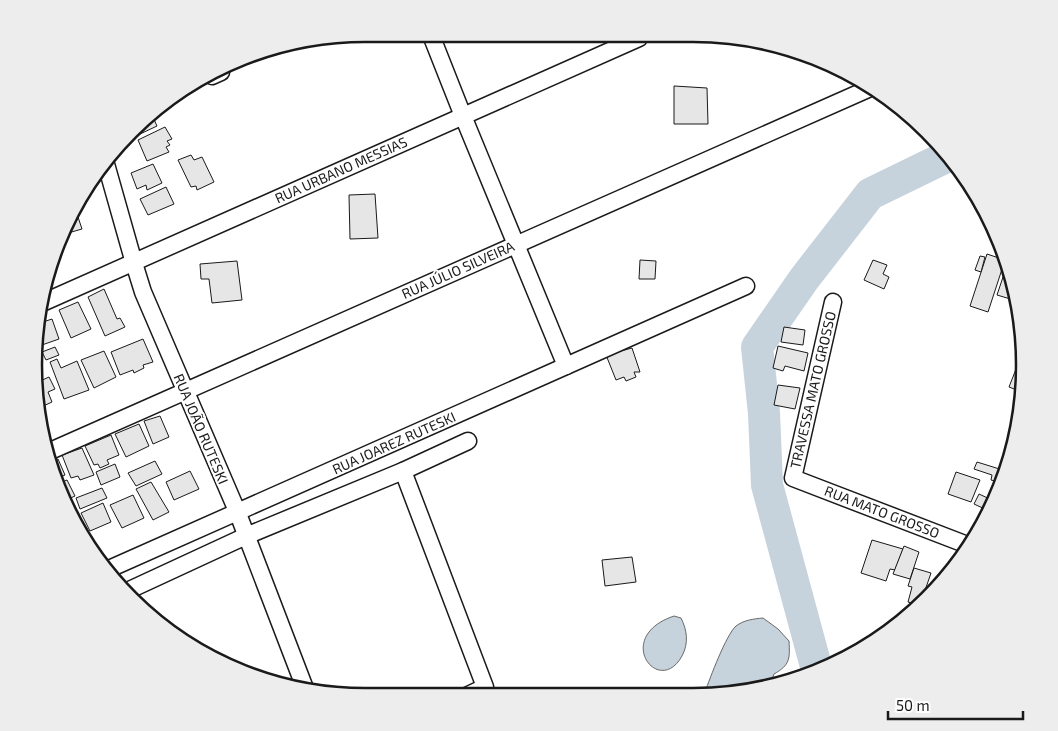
<svg xmlns="http://www.w3.org/2000/svg" width="1058" height="731" font-family="'Exo 2',sans-serif">
<style>
.water{fill:#c6d2dc;stroke:#6a6a6a}
.lines{fill:none;stroke-linecap:round;stroke-linejoin:round}
.river{stroke:#c6d2dc;stroke-width:32}
.building{fill:#e6e6e6;stroke:#1a1a1a}
.street-casing{stroke:#1a1a1a;stroke-width:19}
.street{stroke:#fff;stroke-width:16}
.labels{text-anchor:middle;stroke-width:4;stroke-linejoin:round;paint-order:stroke}
.street-label{font-size:14px;fill:#1a1a1a;stroke:#fff}
.rim{fill:none;stroke:#1a1a1a;stroke-width:2.5}
</style>
<rect width="100%" height="100%" fill="#fff"/>
<g class="water">
<path d="M674,616l7,2c6,12 8,25 1,38 -23,42 -70,-19 -8,-40z"/>
<path d="M763,618l15,11 11,12c1,18 1,24 -15,33l-5,13 -12,4 -52,1c5,-14 21,-57 31,-66 8,-6 17,-7 27,-8z"/>
</g>
<g class="lines">
<polyline class="river" points="817,670 767,485 764,413 757,347 804,279 870,194 948,156"/>
</g>
<g class="building">
<polygon points="674,86 707,88 708,124 674,124"/>
<polygon points="152,115 157,126 138,135 136,129"/>
<polygon points="165,127 172,139 167,141 170,145 166,147 169,152 147,161 138,140"/>
<polygon points="191,155 194,160 202,157 214,182 197,190 196,186 191,187 178,160"/>
<polygon points="153,164 162,183 147,190 146,185 137,189 131,173"/>
<polygon points="166,187 174,204 148,215 140,199"/>
<polygon points="375,194 378,238 350,239 349,195"/>
<polygon points="76,211 82,229 61,235"/>
<polygon points="987,254 1005,260 988,312 970,306"/>
<polygon points="980,256 985,257 981,272 975,270"/>
<polygon points="640,260 656,261 655,279 639,279"/>
<polygon points="873,260 887,265 883,274 889,277 884,289 864,280"/>
<polygon points="237,261 242,300 212,303 209,279 201,279 200,264"/>
<polygon points="1007,265 1017,299 1017,301 997,295"/>
<polygon points="104,289 117,319 120,318 125,327 105,336 88,297"/>
<polygon points="78,302 91,329 71,338 59,310"/>
<polygon points="52,319 59,339 39,346 37,324"/>
<polygon points="784,327 805,330 803,345 781,342"/>
<polygon points="143,339 153,362 143,365 144,368 134,373 133,370 120,375 111,352"/>
<polygon points="778,346 808,353 804,371 785,366 783,371 773,368"/>
<polygon points="55,347 59,355 46,360 42,352"/>
<polygon points="632,348 640,372 634,372 636,377 626,381 624,377 616,380 606,355"/>
<polygon points="104,351 116,377 94,388 81,360"/>
<polygon points="57,359 61,368 77,361 89,390 64,399 50,362"/>
<polygon points="1020,359 1024,360 1024,366 1022,392 1009,387"/>
<polygon points="49,377 55,389 48,392 52,402 39,408 38,382"/>
<polygon points="778,385 800,388 795,409 774,405"/>
<polygon points="160,416 169,437 153,444 144,421"/>
<polygon points="139,424 149,446 126,457 115,434"/>
<polygon points="111,435 119,455 107,460 109,464 100,468 98,464 94,465 85,446"/>
<polygon points="82,448 94,475 80,480 78,476 71,478 62,455"/>
<polygon points="58,459 65,475 58,478 60,483 67,480 75,496 64,501 51,462"/>
<polygon points="155,461 162,474 136,486 128,473"/>
<polygon points="977,462 1006,471 1002,483 991,480 992,475 974,469"/>
<polygon points="115,464 120,477 101,485 96,472"/>
<polygon points="190,471 199,489 174,500 166,482"/>
<polygon points="956,472 980,480 971,502 948,494"/>
<polygon points="151,482 169,512 153,520 136,489"/>
<polygon points="102,488 107,498 80,509 76,498"/>
<polygon points="979,494 994,501 989,511 974,504"/>
<polygon points="133,495 144,518 122,528 110,505"/>
<polygon points="103,503 111,522 90,531 81,513"/>
<polygon points="76,517 83,530 86,529 91,537 87,538 73,519"/>
<polygon points="872,540 903,549 895,570 890,569 886,581 861,573"/>
<polygon points="904,546 919,552 910,579 893,574"/>
<polygon points="632,557 636,582 605,586 602,560"/>
<polygon points="914,568 931,573 920,605 908,602 912,587 908,586"/>
<polygon points="561,688 562,694 540,694 540,691"/>
</g>
<g class="lines">
<defs>
<g id="street">
<polyline points="431,35 463,116 566,366"/>
<polyline points="212,76 221,72"/>
<polyline points="106,164 134,263 143,292 237,511 306,691"/>
<polyline points="833,302 793,478 970,546"/>
<polyline points="42,303 639,38"/>
<polyline points="48,452 868,89"/>
<polyline points="403,471 485,687 466,696"/>
<polyline points="109,569 746,286"/>
<polyline points="125,592 246,536 403,471 468,441"/>
</g>
</defs>
<use href="#street" class="street-casing"/>
<use href="#street" class="street"/>
</g>
<g class="labels">
<g class="street-label">
<text transform="translate(341 170) rotate(-24)" y="5">RUA URBANO MESSIAS</text>
<text transform="translate(458 270) rotate(-24)" y="5">RUA JÚLIO SILVEIRA</text>
<text transform="translate(813 390) rotate(-77)" y="5">TRAVESSA MATO GROSSO</text>
<text transform="translate(201 429) rotate(67)" y="5">RUA JOÃO RUTESKI</text>
<text transform="translate(394 443) rotate(-24)" y="5">RUA JOAREZ RUTESKI</text>
<text transform="translate(882 512) rotate(21)" y="5">RUA MATO GROSSO</text>
</g>
</g>
<path d="M0 0H1058V731H0ZM365 42H693A323 323 0 0 1 1016 365V365A323 323 0 0 1 693 688H365A323 323 0 0 1 42 365V365A323 323 0 0 1 365 42Z" fill="#ededed" fill-rule="evenodd"/>
<path class="rim" d="M365 42H693A323 323 0 0 1 1016 365V365A323 323 0 0 1 693 688H365A323 323 0 0 1 42 365V365A323 323 0 0 1 365 42Z"/>
<path d="M888 711v8h135v-8" fill="none" stroke="#1a1a1a" stroke-width="2.5"/>
<text x="896" y="711" font-size="15" fill="#1a1a1a" stroke="#ffffff" stroke-width="4" paint-order="stroke">50 m</text>
</svg>
